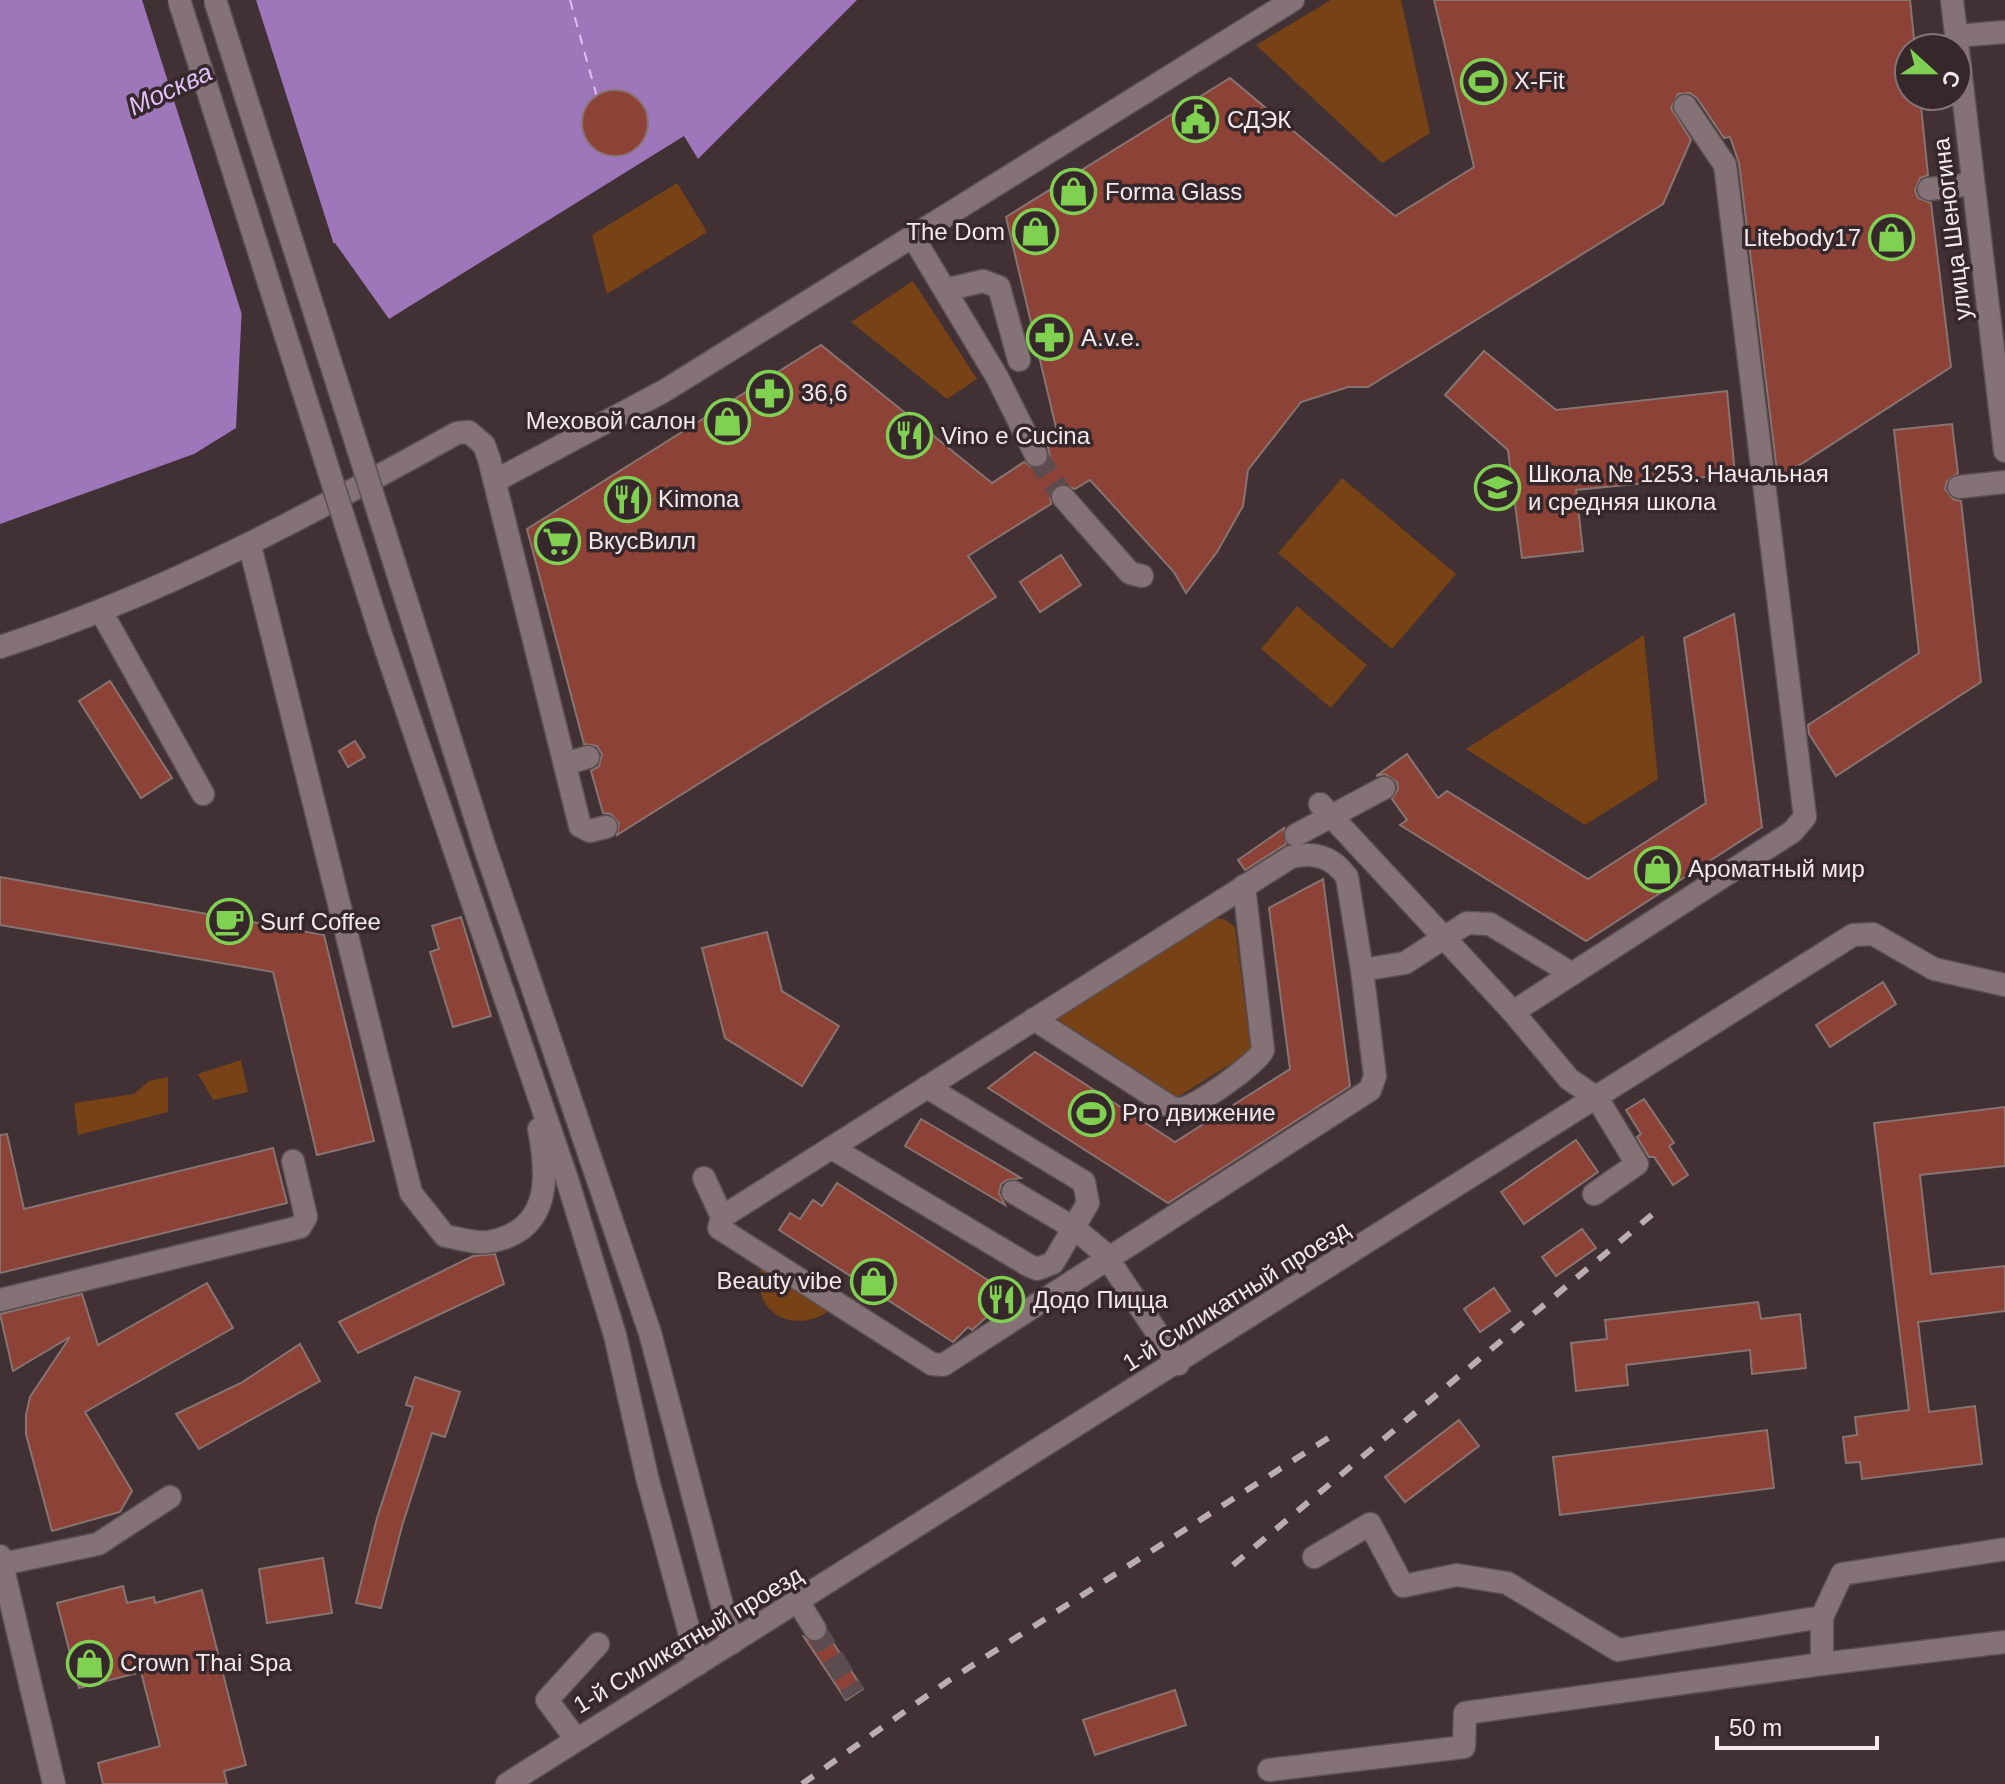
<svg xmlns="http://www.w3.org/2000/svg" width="2005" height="1784" font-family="Arial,sans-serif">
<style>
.green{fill:#764216}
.water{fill:#9d77b9}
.pier{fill:#413135}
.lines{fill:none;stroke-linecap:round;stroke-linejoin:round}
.ferry{stroke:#dfc0f6;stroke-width:2;stroke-dasharray:10 8;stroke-linecap:butt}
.building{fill:#8d4237;stroke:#877471;stroke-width:2}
.minor-tunnel{stroke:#5c4c50;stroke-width:22;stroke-dasharray:22 11;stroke-linecap:butt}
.minor-casing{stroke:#5c4f52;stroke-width:25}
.minor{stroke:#857276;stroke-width:22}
.rail{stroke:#baadb0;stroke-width:6;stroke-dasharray:14 14;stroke-linecap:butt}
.minor-bridge-casing{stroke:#5c4f52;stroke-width:25;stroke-linecap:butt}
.minor-bridge{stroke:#857276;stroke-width:22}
.labels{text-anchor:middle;stroke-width:7;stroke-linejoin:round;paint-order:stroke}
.poi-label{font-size:24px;fill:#f3e8ea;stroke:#36272b;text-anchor:start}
.street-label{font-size:24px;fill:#f3e8ea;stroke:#36272b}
.water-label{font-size:26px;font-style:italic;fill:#dfc0f6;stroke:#36272b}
</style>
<rect width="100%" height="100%" fill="#413135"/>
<g class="green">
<polygon points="1331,0 1401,0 1430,133 1382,163 1256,45"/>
<polygon points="677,183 707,232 607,294 592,235"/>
<polygon points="913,281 977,379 947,399 851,322"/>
<polygon points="1342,478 1456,574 1392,649 1278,553"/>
<polygon points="1297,606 1367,665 1331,708 1261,649"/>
<polygon points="1644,635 1658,779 1585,825 1466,749"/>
<polygon points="1211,918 1224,919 1235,927 1251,1051 1178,1097 1054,1017"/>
<polygon points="241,1060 248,1092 213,1100 198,1074"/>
<polygon points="168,1077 168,1112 78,1135 74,1103 134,1094 149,1081"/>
<path d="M761,1268l68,43c-35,24 -79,2 -68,-43z"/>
</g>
<polygon class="water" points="0,0 857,0 698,159 684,136 389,319 335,243 243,285 236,428 194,454 0,524"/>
<polygon class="pier" points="142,0 256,0 336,251 334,247 247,288 245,324"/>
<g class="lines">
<polyline class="ferry" points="570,0 597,97"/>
</g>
<g class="building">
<polygon points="1434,0 1910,0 1915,48 1909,48 1909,96 1920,96 1928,175 1920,178 1915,190 1918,198 1931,203 1951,367 1778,479 1739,163 1730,137 1724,138 1697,98 1690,93 1678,94 1671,108 1691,140 1663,204 1368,387 1348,387 1301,402 1248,470 1243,506 1217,552 1186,593 1174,572 1090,480 1075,489 1060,484 1050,492 1051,504 968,556 996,597 617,835 619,823 611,814 603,813 591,771 599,766 602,754 597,746 584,744 527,529 821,345 992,483 1024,462 1034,469 1043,467 1050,457 1048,447 1059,440 1006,217 1230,78 1395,216 1474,167"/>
<circle cx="615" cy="123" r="33"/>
<polygon points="1484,351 1556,410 1727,391 1735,474 1576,490 1583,551 1522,558 1508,450 1445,395"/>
<polygon points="1952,424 1958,473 1947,481 1945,489 1953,499 1961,501 1981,682 1836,776 1809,734 1808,725 1919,653 1894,430"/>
<polygon points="1061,555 1081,585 1040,612 1020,582"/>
<polygon points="1734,614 1762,827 1586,941 1400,825 1407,820 1392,799 1398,789 1397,782 1385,774 1376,776 1407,754 1438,798 1447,791 1588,879 1706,803 1684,638"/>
<polygon points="110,681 172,778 141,798 79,701"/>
<polygon points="355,741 365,757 348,767 339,751"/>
<polygon points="1284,828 1286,844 1245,870 1238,860"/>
<polygon points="0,877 324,935 374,1141 317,1155 273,972 0,925"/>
<polygon points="1323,879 1350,1086 1168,1203 988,1088 1035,1052 1175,1142 1290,1069 1269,908"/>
<polygon points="461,917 491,1016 453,1027 430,952 439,949 432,926"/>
<polygon points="767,932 782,991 839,1026 802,1086 725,1038 702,948"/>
<polygon points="1883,982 1896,1004 1830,1047 1816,1025"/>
<polygon points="1644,1099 1674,1143 1669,1146 1688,1175 1673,1185 1654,1157 1649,1157 1637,1137 1641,1134 1626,1110"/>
<polygon points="2005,1107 2005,1166 1920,1175 1931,1274 2005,1266 2005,1311 1918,1322 1929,1412 1975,1406 1982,1464 1862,1479 1860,1462 1846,1463 1843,1437 1857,1435 1855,1417 1909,1410 1874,1123"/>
<polygon points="921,1119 1021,1178 1007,1180 1001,1184 999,1193 1005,1205 905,1146"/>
<polygon points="7,1134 24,1209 273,1148 287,1203 0,1273 0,1135"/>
<polygon points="1576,1140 1598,1172 1524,1224 1501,1192"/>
<polygon points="837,1183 1014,1297 1009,1306 993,1316 990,1314 972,1330 968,1327 953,1342 779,1230 790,1213 800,1219 813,1200 822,1206"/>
<polygon points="1582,1229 1596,1248 1556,1276 1542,1257"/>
<polygon points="495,1254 504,1284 358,1353 339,1322 473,1256"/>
<polygon points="207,1283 233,1328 85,1412 132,1491 120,1512 52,1531 26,1434 26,1415 30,1397 70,1337 13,1371 0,1314 82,1294 98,1345"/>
<polygon points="1494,1288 1510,1311 1480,1332 1464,1309"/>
<polygon points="1758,1302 1761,1319 1800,1314 1806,1368 1752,1374 1750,1350 1626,1365 1628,1385 1576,1391 1571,1343 1607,1339 1605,1320"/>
<polygon points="300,1344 320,1381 199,1449 176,1414 241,1383"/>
<polygon points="415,1377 460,1392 445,1437 432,1433 402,1526 381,1608 356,1603 377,1518 413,1407 406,1405"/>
<polygon points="1459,1420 1479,1446 1405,1502 1385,1477"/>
<polygon points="1767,1430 1774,1488 1560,1515 1553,1457"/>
<polygon points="323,1558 332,1613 267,1623 259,1569"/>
<polygon points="123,1586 127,1603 154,1597 155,1603 202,1590 246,1765 224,1771 227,1784 103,1784 98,1763 160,1746 141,1672 79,1688 57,1603"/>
<polygon points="828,1635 863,1689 846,1700 804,1637 816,1643"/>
<polygon points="1175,1690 1186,1725 1095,1755 1083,1720"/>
</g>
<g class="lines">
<g class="minor-tunnel">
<polyline points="1036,455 1063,497"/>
<polyline points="815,1629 855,1694"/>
</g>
<defs>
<g id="minor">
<polyline points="1952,0 2005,451"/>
<polyline points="1956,36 2005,32"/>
<polyline points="1929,189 1973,184"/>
<polyline points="913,237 997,377 1036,455"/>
<polyline points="945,290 983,281 999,287 1019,360"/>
<polyline points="495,481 664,391 1293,0"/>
<polyline points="1959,487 2005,482"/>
<polyline points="1063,497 1130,573 1142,576"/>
<path d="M250,546l161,647 34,43c13,2 30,8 43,6 62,-10 61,-63 51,-113"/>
<polyline points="102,613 203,794"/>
<polyline points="412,618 484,845 650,1333 732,1643"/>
<polyline points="379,629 567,1179 615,1335 647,1477 698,1664"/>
<path d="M0,647c164,-53 307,-131 457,-214l12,-1 15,13 5,14 91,367 10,5 16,-4"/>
<polyline points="565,764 588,757"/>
<polyline points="1320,804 1513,1012 1569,1079 1597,1098 1637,1164 1594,1194"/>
<polyline points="1296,835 1384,788"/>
<path d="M1362,970l-15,-93c-15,-21 -32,-25 -56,-20l-569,360 -3,11 213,136 11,1 427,-275 5,-14 -13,-106 43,-7 62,-40 23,1 82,50"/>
<polyline points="1513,1012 1792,832 1805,817 1725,165 1685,106"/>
<path d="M1034,1019l135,87c4,2 7,3 12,3 16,-3 76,-45 82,-59l-19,-164"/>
<polyline points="832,1148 1028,1265 1037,1269 1053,1263 1088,1203 1084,1182 927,1087"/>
<polyline points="704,1178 722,1217"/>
<polyline points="1013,1192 1074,1228 1104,1253 1178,1364"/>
<polyline points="0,1300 300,1227 306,1217 293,1161"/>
<polyline points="0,1556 54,1784"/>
<polyline points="1314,1557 1370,1524 1403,1586 1457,1575 1507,1583 1618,1650 1822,1617 1842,1574 2005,1549"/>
<polyline points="2,1564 98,1544 170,1497"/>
<polyline points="799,1603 815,1629"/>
<polyline points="1822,1617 1822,1664 2005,1642"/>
<polyline points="576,1739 547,1700 598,1644"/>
<polyline points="1269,1770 1464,1747 1465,1713 1822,1664"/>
<polyline points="507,1784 1853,935 1873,934 1934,969 2005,985"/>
</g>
</defs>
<use href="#minor" class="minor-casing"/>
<use href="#minor" class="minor"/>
<g class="rail">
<polyline points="1233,1565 1654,1213"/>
<polyline points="802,1784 948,1681 1333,1435"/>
</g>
<defs>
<g id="minor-bridge">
<polyline points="179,0 379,629"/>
<polyline points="215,0 412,618"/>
</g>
</defs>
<use href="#minor-bridge" class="minor-bridge-casing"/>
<use href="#minor-bridge" class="minor-bridge"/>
</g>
<defs>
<symbol id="stadium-ring" viewBox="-11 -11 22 22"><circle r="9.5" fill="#36272b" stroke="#80d051" stroke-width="1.5"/><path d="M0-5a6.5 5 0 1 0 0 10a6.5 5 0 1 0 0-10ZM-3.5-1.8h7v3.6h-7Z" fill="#80d051"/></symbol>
<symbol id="civic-ring" viewBox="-11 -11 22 22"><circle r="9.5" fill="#36272b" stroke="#80d051" stroke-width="1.5"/><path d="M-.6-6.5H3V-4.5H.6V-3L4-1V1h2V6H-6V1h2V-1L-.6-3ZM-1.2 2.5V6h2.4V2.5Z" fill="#80d051"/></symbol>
<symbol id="shop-ring" viewBox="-11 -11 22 22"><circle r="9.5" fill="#36272b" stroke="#80d051" stroke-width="1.5"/><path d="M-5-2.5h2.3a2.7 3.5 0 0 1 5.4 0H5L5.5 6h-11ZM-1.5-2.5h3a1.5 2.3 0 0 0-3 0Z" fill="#80d051"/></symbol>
<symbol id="pharmacy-ring" viewBox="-11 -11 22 22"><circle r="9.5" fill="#36272b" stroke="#80d051" stroke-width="1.5"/><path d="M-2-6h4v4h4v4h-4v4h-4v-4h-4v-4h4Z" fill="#80d051"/></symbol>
<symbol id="restaurant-ring" viewBox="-11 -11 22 22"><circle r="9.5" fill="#36272b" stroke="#80d051" stroke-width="1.5"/><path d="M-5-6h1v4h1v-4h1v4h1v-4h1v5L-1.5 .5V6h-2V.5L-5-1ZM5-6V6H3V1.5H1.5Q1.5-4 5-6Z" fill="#80d051"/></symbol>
<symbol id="school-ring" viewBox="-11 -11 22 22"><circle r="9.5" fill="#36272b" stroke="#80d051" stroke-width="1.5"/><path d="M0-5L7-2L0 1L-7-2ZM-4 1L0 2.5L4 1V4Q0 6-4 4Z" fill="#80d051"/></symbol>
<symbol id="supermarket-ring" viewBox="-11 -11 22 22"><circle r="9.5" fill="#36272b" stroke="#80d051" stroke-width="1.5"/><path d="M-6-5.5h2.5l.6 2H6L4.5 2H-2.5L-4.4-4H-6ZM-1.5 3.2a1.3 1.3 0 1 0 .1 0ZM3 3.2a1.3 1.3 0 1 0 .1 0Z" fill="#80d051"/></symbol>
<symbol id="cafe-ring" viewBox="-11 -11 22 22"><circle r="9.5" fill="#36272b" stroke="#80d051" stroke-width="1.5"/><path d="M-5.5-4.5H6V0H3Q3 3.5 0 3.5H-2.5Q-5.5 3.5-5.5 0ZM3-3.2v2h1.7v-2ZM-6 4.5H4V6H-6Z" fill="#80d051"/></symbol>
</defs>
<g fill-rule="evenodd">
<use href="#stadium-ring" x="1458" y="56" width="51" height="51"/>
<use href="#civic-ring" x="1170" y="94" width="51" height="51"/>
<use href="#shop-ring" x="1048" y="166" width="51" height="51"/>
<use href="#shop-ring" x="1010" y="206" width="51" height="51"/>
<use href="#shop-ring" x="1866" y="212" width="51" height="51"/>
<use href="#pharmacy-ring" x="1024" y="312" width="51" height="51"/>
<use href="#pharmacy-ring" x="744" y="368" width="51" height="51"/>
<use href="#shop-ring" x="702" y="396" width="51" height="51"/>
<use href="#restaurant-ring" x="884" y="410" width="51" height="51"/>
<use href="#school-ring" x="1472" y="462" width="51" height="51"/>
<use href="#restaurant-ring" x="602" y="474" width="51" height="51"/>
<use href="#supermarket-ring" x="532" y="516" width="51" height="51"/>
<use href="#shop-ring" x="1632" y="844" width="51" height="51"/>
<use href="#cafe-ring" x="204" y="896" width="51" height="51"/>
<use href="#stadium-ring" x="1066" y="1088" width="51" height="51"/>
<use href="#shop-ring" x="848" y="1256" width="51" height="51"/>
<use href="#restaurant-ring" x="976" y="1274" width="51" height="51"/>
<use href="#shop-ring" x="64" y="1638" width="51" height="51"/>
</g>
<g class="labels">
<g class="poi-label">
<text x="1514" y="89">X-Fit</text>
<text x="1227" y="128">СДЭК</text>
<text x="1105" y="200">Forma Glass</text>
<text x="1005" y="240" text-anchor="end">The Dom</text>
<text x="1861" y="246" text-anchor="end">Litebody17</text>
<text x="1081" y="346">A.v.e.</text>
<text x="801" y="401">36,6</text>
<text x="696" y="429" text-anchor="end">Меховой салон</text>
<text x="941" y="444">Vino e Cucina</text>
<text x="1528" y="482">Школа № 1253. Начальная<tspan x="1528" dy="28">и средняя школа</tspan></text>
<text x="658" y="507">Kimona</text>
<text x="588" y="549">ВкусВилл</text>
<text x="1688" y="877">Ароматный мир</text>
<text x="260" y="930">Surf Coffee</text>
<text x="1122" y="1121">Pro движение</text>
<text x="842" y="1289" text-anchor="end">Beauty vibe</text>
<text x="1033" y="1308">Додо Пицца</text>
<text x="120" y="1671">Crown Thai Spa</text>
</g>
<g class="street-label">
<text transform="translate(1952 229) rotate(-97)" y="8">улица Шеногина</text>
<text transform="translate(1236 1296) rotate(-32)" y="8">1-й Силикатный проезд</text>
<text transform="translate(688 1640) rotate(-31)" y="8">1-й Силикатный проезд</text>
</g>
<g class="water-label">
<text transform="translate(170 89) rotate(-25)" y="9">Москва</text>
</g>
</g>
<g transform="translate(1933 72) rotate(111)"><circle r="38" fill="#36272b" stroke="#827477" stroke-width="2"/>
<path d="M0-6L14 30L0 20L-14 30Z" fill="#80d051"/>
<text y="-12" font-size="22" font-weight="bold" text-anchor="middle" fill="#f3e8ea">С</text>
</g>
<path d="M1717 1736v12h160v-12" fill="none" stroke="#f3e8ea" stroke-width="4"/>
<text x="1729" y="1736" font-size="24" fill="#f3e8ea" stroke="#36272b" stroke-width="6" paint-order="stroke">50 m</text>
</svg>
